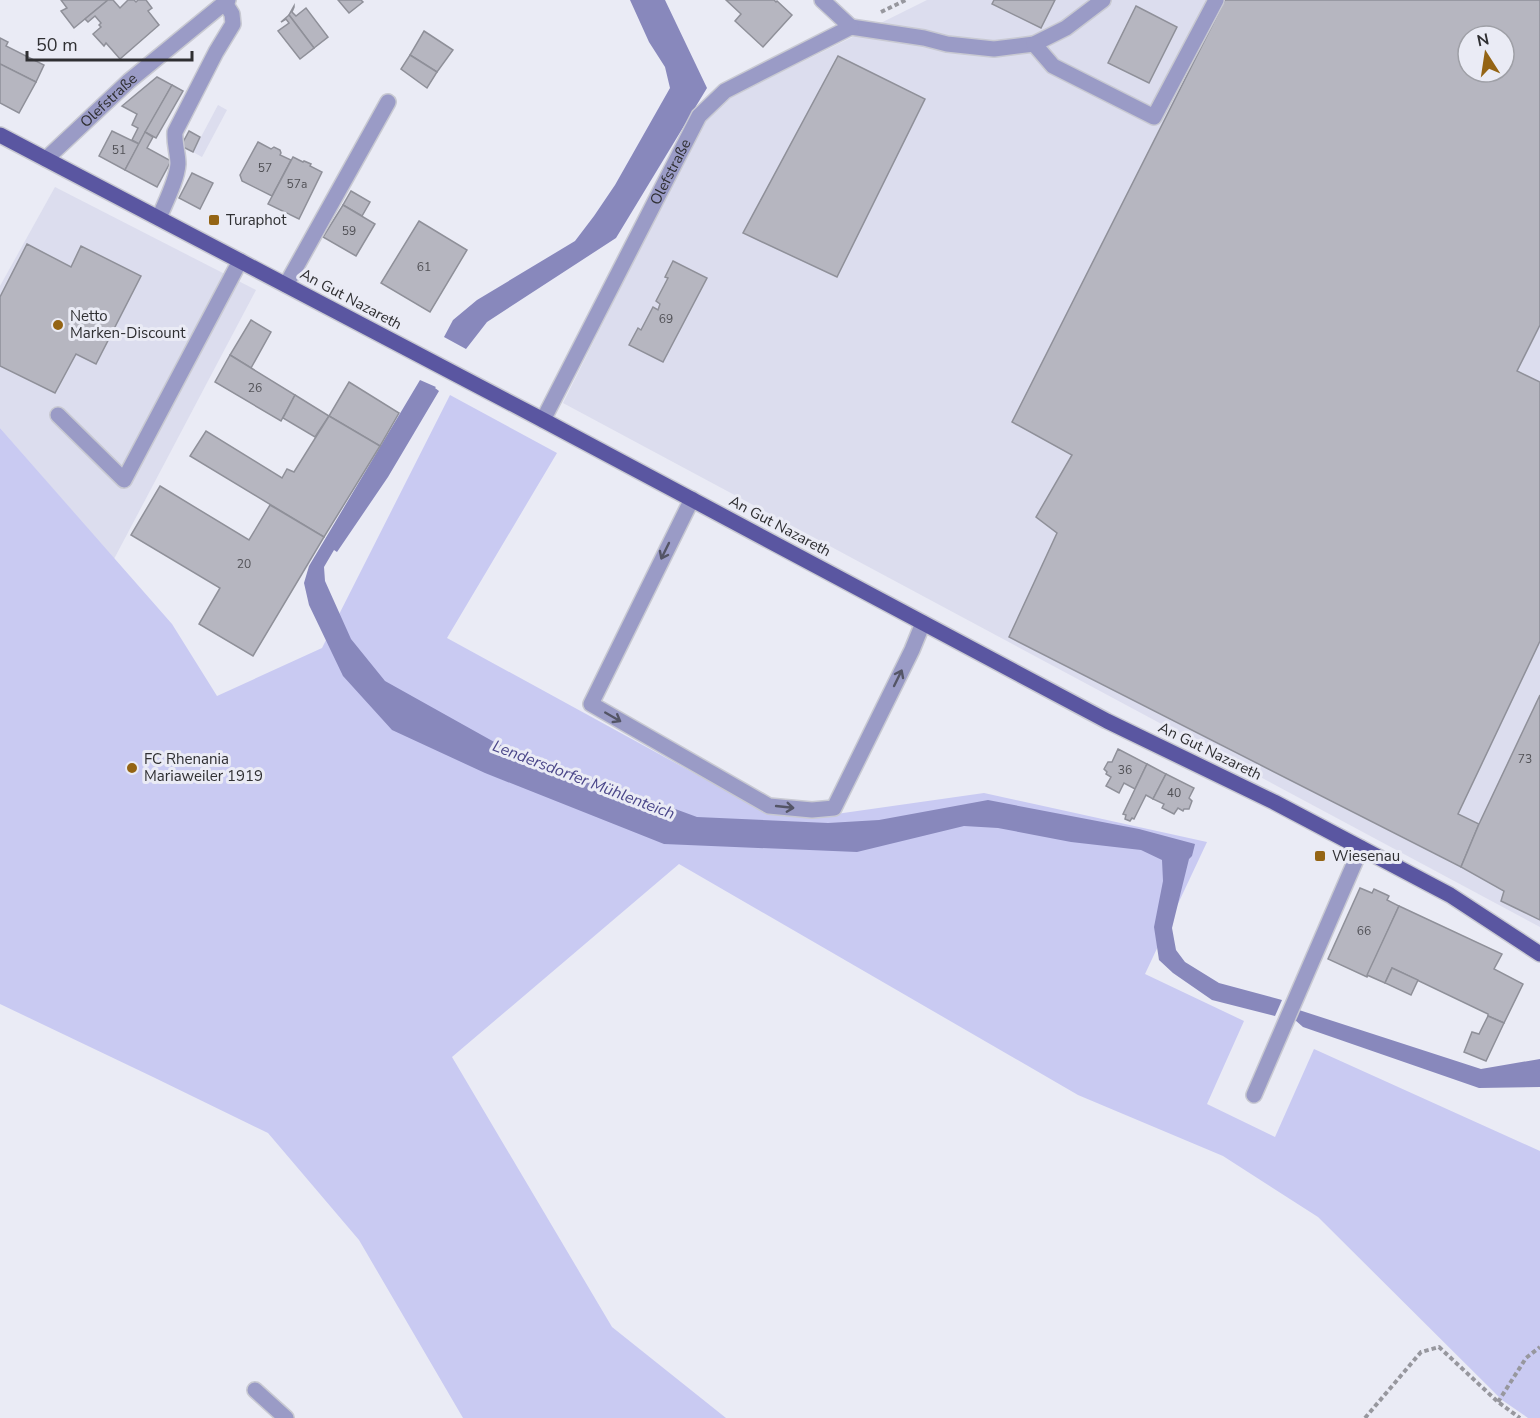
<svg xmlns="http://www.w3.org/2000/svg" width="1540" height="1418" font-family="'Nunito Sans',sans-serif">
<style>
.built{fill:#dcddee;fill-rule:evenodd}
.green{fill:#c9caf2}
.water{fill:#8888bc}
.building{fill:#b6b6c0;stroke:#8f9099;stroke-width:1.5;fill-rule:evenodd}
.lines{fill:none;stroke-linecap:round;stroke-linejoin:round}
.minor-casing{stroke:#c8c9d2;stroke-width:18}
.major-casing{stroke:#c8c9d2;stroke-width:18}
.path{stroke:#97979e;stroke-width:4;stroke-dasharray:4.5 3;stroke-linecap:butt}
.minor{stroke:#9a9bc6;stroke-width:15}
.major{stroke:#5a56a1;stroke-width:15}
.oneway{stroke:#545566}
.poi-dot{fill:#946414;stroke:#eaebf5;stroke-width:2}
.labels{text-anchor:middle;stroke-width:6;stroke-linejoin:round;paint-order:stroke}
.number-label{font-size:12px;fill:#515156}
.street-label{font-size:15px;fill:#2f2f32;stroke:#eaebf5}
.poi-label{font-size:15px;fill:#2f2f32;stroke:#eaebf5;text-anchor:start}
.water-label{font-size:16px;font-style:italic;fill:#4a4689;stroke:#eaebf5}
</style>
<rect width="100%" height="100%" fill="#eaebf5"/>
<g class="built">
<path d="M927,0h613v927l-977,-524 140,-281 27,-24zM1468,36h36v36h-36z"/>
<polygon points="218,105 227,110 202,157 193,152"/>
<polygon points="55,187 256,290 114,559 0,428 0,286"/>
</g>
<polygon class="green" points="450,395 557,453 447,638 767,813 808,818 984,793 1207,842 1145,974 1244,1021 1207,1104 1275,1137 1314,1049 1540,1151 1540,1418 1528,1418 1502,1400 1318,1217 1223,1156 1078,1095 679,864 452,1057 612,1327 726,1418 463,1418 359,1240 268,1133 153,1077 0,1004 0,428 172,624 217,696 322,648"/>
<g class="water">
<polygon points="630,0 665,0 707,88 616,238 487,322 466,349 444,337 453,320 477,300 575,241 594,216 615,185 670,88 665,67 649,42"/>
<polygon points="420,380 436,387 435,388 439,391 388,477 337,552 334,550 324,567 325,581 351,639 385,681 496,743 697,817 828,823 879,820 988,800 1139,829 1195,844 1192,856 1189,859 1172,928 1176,950 1185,962 1219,983 1282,1000 1275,1016 1212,1000 1173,973 1159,960 1154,927 1163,881 1162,860 1141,850 1071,842 998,828 964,826 857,852 664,844 485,773 392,730 343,676 309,605 304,583 309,566"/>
<polygon points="1299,1010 1481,1069 1540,1059 1540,1087 1479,1088 1303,1027 1295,1020"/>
</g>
<g class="building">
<polygon points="61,0 108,0 74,28 61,11 67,8"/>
<polygon points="108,0 113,0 120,8 128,0 134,0 136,2 138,0 146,0 152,8 148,11 159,25 120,59 106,43 104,46 93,34 101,27 99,25 101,23 95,16 88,22 85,19"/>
<polygon points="338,0 361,0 363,2 349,13"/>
<polygon points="726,0 774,0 776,2 777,1 792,15 763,47 735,21 741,14"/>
<polygon points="994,0 1055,0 1041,28 992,4"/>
<path d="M1225,0h315v325l-23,46 23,11v259l-82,173 21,10 -18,43 -452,-230 48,-104 -21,-16 36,-62 -60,-33zM1468,36h36v36h-36z"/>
<polygon points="294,6 294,7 292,12 296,16 306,8 328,37 314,48 289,15"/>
<polygon points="1136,6 1177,27 1149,83 1108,63"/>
<polygon points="289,15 314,48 300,59 278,31 289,23 286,19 281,22"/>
<polygon points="424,31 453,50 437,72 410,55"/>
<polygon points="0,38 8,42 6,46 44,65 36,82 0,64"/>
<polygon points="410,55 437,72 427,88 401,69"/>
<polygon points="838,56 925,99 837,277 743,233"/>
<polygon points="0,64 36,82 19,113 0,103"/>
<polygon points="157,77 172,85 139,144 132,140 138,128 132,125 137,114 122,106"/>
<polygon points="172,85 183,91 156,138 145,132"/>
<polygon points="112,131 139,144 125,170 99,156"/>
<polygon points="189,131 200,137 193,152 181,146"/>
<polygon points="145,132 153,137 147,148 171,161 157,187 125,170"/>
<polygon points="258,142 271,149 274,147 280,150 281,153 280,155 291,160 272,196 242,181 240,175"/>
<polygon points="293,157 303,162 304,161 311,164 310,166 322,172 299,219 268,204"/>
<polygon points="192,173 213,183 200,209 179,198"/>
<polygon points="351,191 370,202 362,216 343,205"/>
<polygon points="343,205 375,224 356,256 323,237"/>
<polygon points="419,221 467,250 430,312 381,283"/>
<polygon points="27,244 71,267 81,246 141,276 96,364 76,354 55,393 0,366 0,297"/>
<polygon points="673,261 707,278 663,362 629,345 638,328 641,330 653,307 658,310 660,304 656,301 668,278 665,277"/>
<polygon points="251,320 271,332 251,368 230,355"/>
<polygon points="230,355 295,395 281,421 215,382"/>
<polygon points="349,382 399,413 380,446 329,416"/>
<polygon points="295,395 329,416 315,437 283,418"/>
<polygon points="329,416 380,446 324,537 190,456 206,431 282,478 287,469 294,472"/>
<polygon points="160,486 249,540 270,505 324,537 253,656 199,624 220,588 131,535"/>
<polygon points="1540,695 1540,920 1501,901 1504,891 1461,867 1479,824"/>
<polygon points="1118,749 1147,764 1135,789 1124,783 1119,793 1106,786 1111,777 1106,774 1107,772 1104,769 1108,762 1112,762"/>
<polygon points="1147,764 1166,774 1153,799 1146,795 1134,819 1132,818 1130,821 1125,819 1126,815 1123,814"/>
<polygon points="1166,774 1194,788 1189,798 1192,801 1189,809 1184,809 1183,811 1178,808 1174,814 1162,808 1164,804 1153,799"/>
<polygon points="1360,888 1372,893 1374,889 1387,895 1389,896 1387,900 1399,906 1367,977 1328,959"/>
<polygon points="1399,906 1502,954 1494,969 1523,984 1504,1023 1488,1016 1488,1014 1392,968 1385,983 1367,975"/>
<polygon points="1392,968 1418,980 1411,995 1385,983"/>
<polygon points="1488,1016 1504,1023 1486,1061 1464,1052 1472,1032 1479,1034"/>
</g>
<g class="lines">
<defs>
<g id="minor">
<polyline points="851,27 924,38 947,44 994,49 1034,44 1066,28 1103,0"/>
<polyline points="1034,44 1053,66 1154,117 1216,0"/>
<path id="s1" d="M46,159l83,-78 99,-81"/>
<path d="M159,218c6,-15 18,-38 19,-54 0,-11 -4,-20 -3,-32l41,-80 17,-28 -1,-10 -7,-11"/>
<polyline points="286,285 388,102"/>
<polyline points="58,415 124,480 240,261"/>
<path id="s2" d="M543,420l156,-304 26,-25 126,-64 -29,-27"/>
<polyline points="692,499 591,704 769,806 812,810 834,808 912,650 923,623"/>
<polyline points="1254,1095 1361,848"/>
<polyline points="255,1390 286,1418"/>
</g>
<polyline id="major" points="0,135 543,420 1107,721 1274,802 1450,895 1540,954"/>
</defs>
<use href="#minor" class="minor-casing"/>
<use href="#major" class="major-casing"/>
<g class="path">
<polyline points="881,12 906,0"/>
<polyline points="1498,1402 1526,1358 1540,1347"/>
<polyline points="1365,1418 1421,1352 1439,1347 1498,1402 1520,1418"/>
</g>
<use href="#minor" class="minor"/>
<use href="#major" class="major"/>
</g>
<defs><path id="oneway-shaft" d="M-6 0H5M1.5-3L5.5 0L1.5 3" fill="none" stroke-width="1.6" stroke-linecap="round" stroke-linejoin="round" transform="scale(1.5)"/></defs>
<g class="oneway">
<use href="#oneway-shaft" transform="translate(665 551) rotate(116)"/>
<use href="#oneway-shaft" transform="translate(898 678) rotate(-64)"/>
<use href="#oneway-shaft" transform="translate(613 717) rotate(30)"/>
<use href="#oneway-shaft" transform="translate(785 807) rotate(6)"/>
</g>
<g class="poi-dot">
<rect x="208" y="214" width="12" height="12" rx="3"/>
<circle cx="58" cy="325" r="6"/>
<circle cx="132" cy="768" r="6"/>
<rect x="1314" y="850" width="12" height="12" rx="3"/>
</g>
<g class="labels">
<g class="number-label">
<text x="119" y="154">51</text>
<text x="265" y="172">57</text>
<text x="297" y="188">57a</text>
<text x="349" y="235">59</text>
<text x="424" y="271">61</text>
<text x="666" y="323">69</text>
<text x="255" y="392">26</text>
<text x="244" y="568">20</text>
<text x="1525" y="763">73</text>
<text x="1125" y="774">36</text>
<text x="1174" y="797">40</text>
<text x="1364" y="935">66</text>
</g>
<g class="street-label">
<text dy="5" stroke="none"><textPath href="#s1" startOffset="86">Olefstraße</textPath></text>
<text dy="5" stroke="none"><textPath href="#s2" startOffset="279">Olefstraße</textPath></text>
<text transform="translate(351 299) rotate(28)" y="5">An Gut Nazareth</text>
<text transform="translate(780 526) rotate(28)" y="5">An Gut Nazareth</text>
<text transform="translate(1210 751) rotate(26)" y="5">An Gut Nazareth</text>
</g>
<g class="poi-label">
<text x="226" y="225">Turaphot</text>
<text x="70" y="321">Netto<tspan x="70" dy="17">Marken-Discount</tspan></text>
<text x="144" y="764">FC Rhenania<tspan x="144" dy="17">Mariaweiler 1919</tspan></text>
<text x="1332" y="861">Wiesenau</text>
</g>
<g class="water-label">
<text transform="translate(584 779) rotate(21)" y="6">Lendersdorfer Mühlenteich</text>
</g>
</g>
<g transform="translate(1486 54) rotate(348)"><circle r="28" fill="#eaebf5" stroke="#9fa0a7" stroke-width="1.5"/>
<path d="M0-4.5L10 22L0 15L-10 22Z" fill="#946414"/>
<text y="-9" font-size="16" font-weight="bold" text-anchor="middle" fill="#2f2f32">N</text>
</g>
<path d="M27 51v9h165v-9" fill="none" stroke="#2f2f32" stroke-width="3"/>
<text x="36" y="51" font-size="18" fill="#2f2f32" stroke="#eaebf5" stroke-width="4.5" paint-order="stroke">50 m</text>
</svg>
